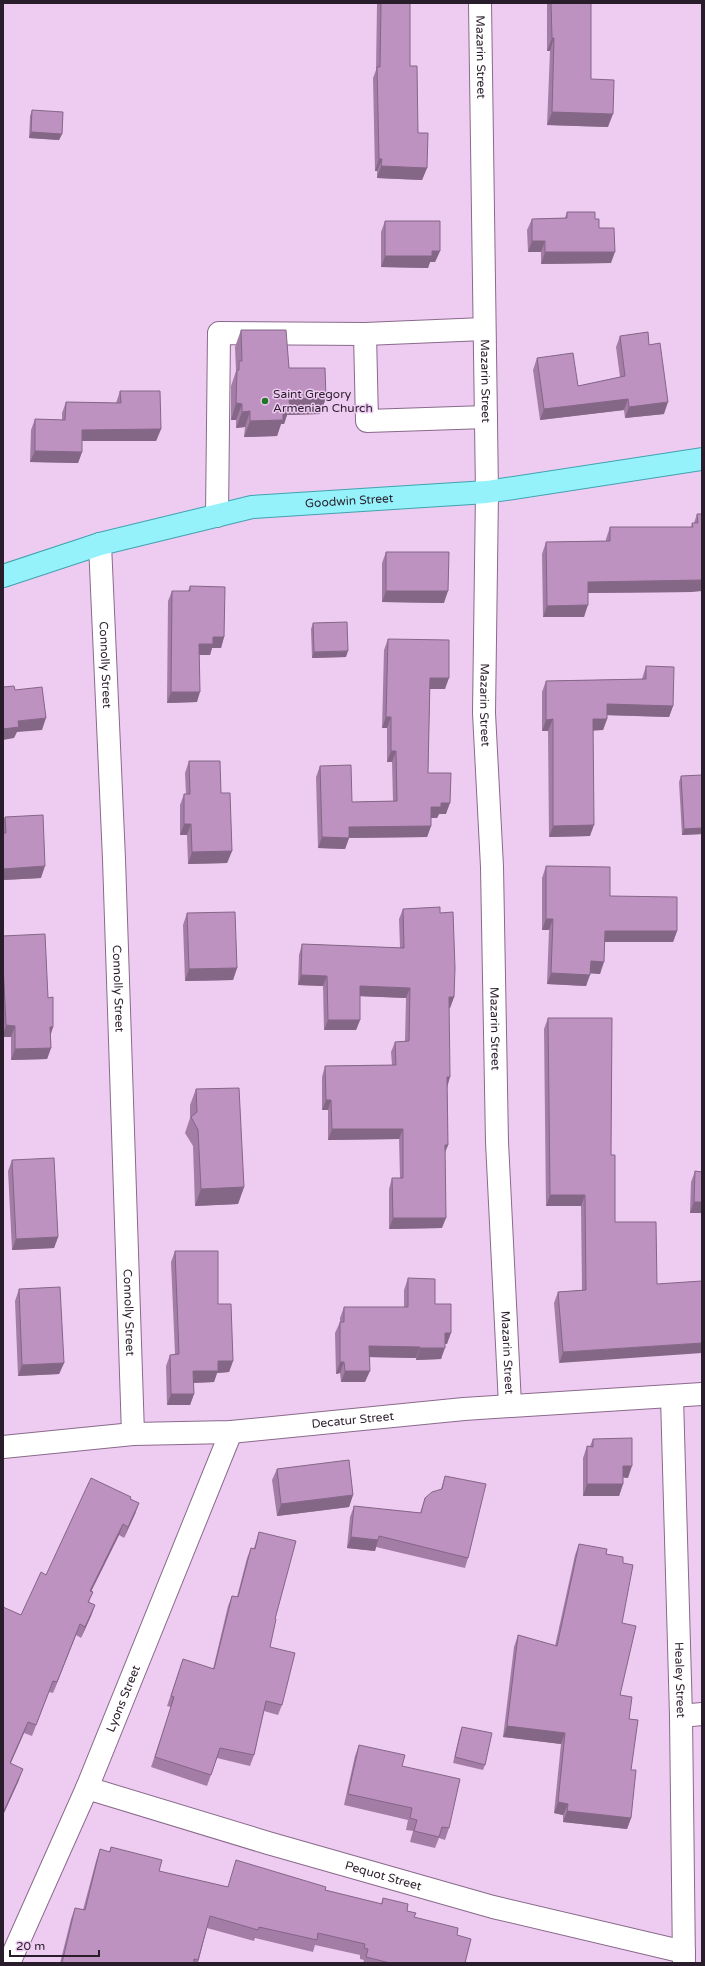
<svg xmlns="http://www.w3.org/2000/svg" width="705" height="1966" font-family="'Varela Round',sans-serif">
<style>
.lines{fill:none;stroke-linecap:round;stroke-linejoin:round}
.minor-casing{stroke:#896a8b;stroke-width:24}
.major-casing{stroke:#41a2b0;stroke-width:24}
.minor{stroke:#fff;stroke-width:22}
.major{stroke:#95f2fa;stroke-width:22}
.wall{fill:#a37da5}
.shaded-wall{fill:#846686}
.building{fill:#bd91c0;stroke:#846686}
.poi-dot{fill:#1f7826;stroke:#eeccf1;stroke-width:1.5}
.labels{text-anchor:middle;stroke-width:3;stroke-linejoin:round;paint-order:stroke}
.street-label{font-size:12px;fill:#2a1d2b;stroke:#eeccf1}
.poi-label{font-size:12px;fill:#2a1d2b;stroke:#eeccf1;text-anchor:start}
</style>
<rect width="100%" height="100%" fill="#eeccf1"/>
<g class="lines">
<defs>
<g id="minor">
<path id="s1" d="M480,3l7,489 -3,221 8,154 5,275 13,263"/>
<polyline points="365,334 367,421 486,417"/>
<polyline points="217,516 219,333 365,334 484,329"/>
<path id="s2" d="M100,544l14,315 19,575"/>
<path id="s3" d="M672,1397l9,319 3,247"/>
<path id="s4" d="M3,1447l130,-13 98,-2 233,-23 238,-15"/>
<polyline points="681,1716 702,1714"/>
<path id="s5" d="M87,1788l181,55 225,64 191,45"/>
<path id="s6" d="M9,1963l78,-175 144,-356"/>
</g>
<g id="major">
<path id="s7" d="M3,576l97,-32 152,-37 235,-15 215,-33"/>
</g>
</defs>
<use href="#minor" class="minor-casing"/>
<use href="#major" class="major-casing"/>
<use href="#minor" class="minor"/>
<use href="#major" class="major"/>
</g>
<g class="wall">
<polygon points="377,3 410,3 410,66 418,133 427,168 422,180 377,178 377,171 375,171 373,78 376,70"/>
<polygon points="547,3 591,3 591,79 608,127 547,125 550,51 547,51"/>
<polygon points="32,110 62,134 59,140 29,138 30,116"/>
<polygon points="567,212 595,219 599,228 611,263 541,264 541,252 528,252 527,230 532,219 565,218"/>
<polygon points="385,221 440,251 435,262 430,262 428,268 381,267 381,232"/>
<polygon points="241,330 326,398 320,414 287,415 284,424 281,424 277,436 244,437 245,427 236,428 236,420 231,420 231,386 236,371 235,347"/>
<polygon points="620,336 649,345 664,414 625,418 624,410 540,420 533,370 537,358 578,386 620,377 616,347"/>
<polygon points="120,391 161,429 156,441 82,441 82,452 78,463 30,462 31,430 35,419 62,420 62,413 66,402 116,403"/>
<polygon points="697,514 702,514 692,592 588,593 584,617 543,617 542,554 546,542 606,541 606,539 610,527 691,527 692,523 694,523"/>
<polygon points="386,552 444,603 382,602 382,563"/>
<polygon points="190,586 224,637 221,648 212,648 210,655 199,655 197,702 167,703 168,601 172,591 188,591"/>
<polygon points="313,623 346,657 312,658 311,629"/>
<polygon points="388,639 445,689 430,689 428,773 446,814 439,814 437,818 431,818 431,826 427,837 349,838 345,849 318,848 316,777 320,766 352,802 393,801 392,762 387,762 387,728 382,728 384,650"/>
<polygon points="646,666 673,706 669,717 607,715 607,719 603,730 593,730 590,836 549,837 548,731 542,731 542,692 546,681 642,679"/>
<polygon points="189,761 221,793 232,851 227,863 188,864 187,835 180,835 180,805 184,794 186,794 185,773"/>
<polygon points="681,776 702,834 682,835 679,782"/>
<polygon points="5,817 41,878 3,880 3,822"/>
<polygon points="546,866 610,896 677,931 673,942 604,942 600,974 590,973 586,986 547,984 549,930 542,930 542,878"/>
<polygon points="403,909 440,913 454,997 450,1008 449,1008 447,1088 448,1145 445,1152 442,1228 389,1229 389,1189 392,1178 400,1178 399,1139 328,1140 328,1110 322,1110 322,1077 325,1066 392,1065 391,1052 395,1042 405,1041 406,998 360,996 360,1020 356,1030 324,1030 323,986 298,985 299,955 302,944 400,948 399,919"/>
<polygon points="187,913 237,968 233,980 185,981 183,925"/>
<polygon points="3,936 48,998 53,1027 51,1034 51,1048 47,1059 11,1060 11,1037 3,1037"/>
<polygon points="548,1018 611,1155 615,1222 559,1363 554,1303 558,1292 582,1290 581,1206 546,1206 544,1029"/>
<polygon points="196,1089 244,1187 238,1204 195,1206 193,1146 185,1133 190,1118 190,1105"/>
<polygon points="12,1160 58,1237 54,1248 12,1250 8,1171"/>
<polygon points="695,1171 702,1213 690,1213 691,1182"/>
<polygon points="175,1251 218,1304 233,1361 229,1372 217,1373 214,1382 193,1383 194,1394 190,1405 167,1405 166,1366 170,1355 175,1354 171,1262"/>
<polygon points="408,1278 435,1304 447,1344 445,1344 441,1359 416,1360 416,1358 370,1357 365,1382 341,1382 340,1373 336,1374 335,1333 340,1322 340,1318 344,1307 404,1307 404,1290"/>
<polygon points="19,1289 64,1363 59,1374 18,1376 15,1301"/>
<polygon points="593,1439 628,1478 623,1477 623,1484 619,1496 583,1496 583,1458 587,1446 590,1446"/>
<polygon points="277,1469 353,1495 349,1507 277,1516 272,1480"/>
<polygon points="445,1476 468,1558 465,1568 376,1547 375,1551 347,1548 350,1517 354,1506 420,1513 425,1498 441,1489"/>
<polygon points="130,1499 139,1503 135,1514 124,1538 119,1535 91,1591 93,1592 89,1602 95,1605 91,1616 81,1638 76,1635 53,1693 49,1692 32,1736 24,1733 10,1764 19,1780 3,1815 3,1607 21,1615 46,1575"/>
<polygon points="259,1532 275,1619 270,1647 282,1705 278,1715 264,1711 254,1755 250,1766 217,1758 207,1786 151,1767 171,1707 167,1706 183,1659 213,1669 228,1606 232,1596 237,1597 247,1558 251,1548 254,1548"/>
<polygon points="579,1544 606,1554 623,1563 622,1623 620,1695 629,1719 631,1770 631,1818 627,1829 563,1822 563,1815 554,1813 561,1744 503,1737 514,1647 518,1635 555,1646 575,1555"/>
<polygon points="462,1727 485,1765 483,1770 453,1763 460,1733"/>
<polygon points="359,1745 402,1766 449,1828 445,1840 439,1838 435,1848 410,1842 413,1831 406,1830 408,1820 344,1805 355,1756"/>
<polygon points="111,1847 159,1871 228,1887 236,1860 325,1890 381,1904 383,1898 407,1911 414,1917 457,1935 465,1963 363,1963 364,1960 360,1959 360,1955 315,1945 313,1952 255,1938 254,1941 207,1928 198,1963 60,1963 71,1919 75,1908 83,1910 96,1861 100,1849 109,1852"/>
</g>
<g class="shaded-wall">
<polygon points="552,38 554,38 550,51 547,51"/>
<polygon points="552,112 613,114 608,127 547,125"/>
<polygon points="31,132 62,134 59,140 29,138"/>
<polygon points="379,159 382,159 377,171 375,171"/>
<polygon points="381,166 427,168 422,180 377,178"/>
<polygon points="532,241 545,241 541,252 528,252"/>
<polygon points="432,251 440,251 435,262 430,262 428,268 381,267 385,256"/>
<polygon points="545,252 615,252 611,263 541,264"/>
<polygon points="326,398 320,414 287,415 284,424 281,424 277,436 244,437 250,421 283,408 289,399"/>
<polygon points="628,399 624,410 540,420 544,409"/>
<polygon points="668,402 664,414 625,418 629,407"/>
<polygon points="236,403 242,404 236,420 231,420"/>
<polygon points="250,411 245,427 236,428 242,412"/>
<polygon points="161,429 156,441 78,441 82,430"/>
<polygon points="35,451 82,452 78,463 30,462"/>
<polygon points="702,580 702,591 692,592 583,593 588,582"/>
<polygon points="386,591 448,591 444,603 382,602"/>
<polygon points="588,605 584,617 543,617 547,606"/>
<polygon points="213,637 224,637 221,648 212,648 210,655 195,655 199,644"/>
<polygon points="348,651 346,657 312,658 314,652"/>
<polygon points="430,678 449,678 445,689 426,689"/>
<polygon points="171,692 200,692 197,702 167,703"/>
<polygon points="607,704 673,706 669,717 602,715"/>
<polygon points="386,717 391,717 387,728 382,728"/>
<polygon points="46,718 42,730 17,732 14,738 3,740 3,729 18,721"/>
<polygon points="553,719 548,731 542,731 546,720"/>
<polygon points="593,719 607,719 603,730 589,731"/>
<polygon points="391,751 396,751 392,762 387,762"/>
<polygon points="441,803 450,803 446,814 439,814 437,818 427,818 431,807"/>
<polygon points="184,824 191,824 187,835 180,835"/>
<polygon points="594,825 590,836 549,837 553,826"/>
<polygon points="431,826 427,837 345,838 349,827"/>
<polygon points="702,828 702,834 682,835 684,829"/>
<polygon points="322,837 349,838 345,849 318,848"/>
<polygon points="232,851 227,863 188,864 192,852"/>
<polygon points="45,866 41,878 3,880 3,869"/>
<polygon points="546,919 553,919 549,930 542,930"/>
<polygon points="605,931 677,931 673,942 601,942"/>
<polygon points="591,961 604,962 600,974 586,973"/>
<polygon points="237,968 233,980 185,981 189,969"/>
<polygon points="551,973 590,975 586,986 547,984"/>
<polygon points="301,975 327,976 323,986 298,985"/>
<polygon points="360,986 410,988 406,998 356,996"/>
<polygon points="449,997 454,997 450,1008 445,1008"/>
<polygon points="328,1020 360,1020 356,1030 324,1030"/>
<polygon points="6,1025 15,1026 11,1037 3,1037 3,1035"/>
<polygon points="50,1027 53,1027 49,1038"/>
<polygon points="51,1048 47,1059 11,1060 15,1049"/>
<polygon points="447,1077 450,1077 447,1088"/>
<polygon points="326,1100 331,1100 328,1110 322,1110"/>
<polygon points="332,1129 403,1129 399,1139 328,1140"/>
<polygon points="445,1145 448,1145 444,1155"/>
<polygon points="244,1187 238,1204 195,1206 201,1189"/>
<polygon points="550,1195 585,1195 581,1206 546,1206"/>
<polygon points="694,1202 702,1202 702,1213 690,1213"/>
<polygon points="393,1218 446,1218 442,1228 389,1229"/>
<polygon points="58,1237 54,1248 12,1250 16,1239"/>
<polygon points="445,1333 451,1333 447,1344 440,1344"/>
<polygon points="702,1343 702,1353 559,1363 563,1352"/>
<polygon points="369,1346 420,1347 416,1358 365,1357"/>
<polygon points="420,1348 445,1348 441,1359 416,1360"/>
<polygon points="218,1361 233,1361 229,1372 217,1373 214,1382 189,1383 193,1371"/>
<polygon points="340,1362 344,1362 340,1373 336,1374"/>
<polygon points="64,1363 59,1374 18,1376 22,1365"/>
<polygon points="345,1371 370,1371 365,1382 341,1382"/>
<polygon points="171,1394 194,1394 190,1405 167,1405"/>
<polygon points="623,1466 632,1466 628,1478 619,1477"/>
<polygon points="587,1484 623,1484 619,1496 583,1496"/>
<polygon points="353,1495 349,1507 277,1516 281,1504"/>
<polygon points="139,1503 135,1514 124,1538 128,1527"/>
<polygon points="123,1524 119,1535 86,1602 90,1591"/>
<polygon points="351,1537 378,1540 375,1551 347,1548"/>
<polygon points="95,1605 91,1616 81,1638 85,1627"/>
<polygon points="80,1624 76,1635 53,1693 57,1682"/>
<polygon points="28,1722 24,1733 6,1774 10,1763"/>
<polygon points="507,1726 565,1733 561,1744 503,1737"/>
<polygon points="23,1769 19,1780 3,1815 3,1813"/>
<polygon points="558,1802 568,1804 563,1815 554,1813"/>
<polygon points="567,1811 631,1818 627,1829 563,1822"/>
</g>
<g class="building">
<polygon points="381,3 410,3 410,66 417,66 418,133 428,133 427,168 381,166 382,159 379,159 377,67 380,67"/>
<polygon points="551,3 591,3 591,79 614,80 613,114 552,112 554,38 552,38"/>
<polygon points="32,110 63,112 62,134 31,132"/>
<polygon points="567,212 595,212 595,219 599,219 599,228 614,228 615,252 545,252 545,241 532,241 532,219 567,218"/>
<polygon points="385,221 440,221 440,251 432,251 432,256 385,256"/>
<polygon points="241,330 286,330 289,368 325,368 326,398 289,399 290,408 283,408 283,420 250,421 250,411 242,412 242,404 236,403 237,370 239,370 239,361 242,361"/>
<polygon points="648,332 649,345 660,343 668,402 629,407 628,399 544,409 537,358 573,353 578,386 625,376 620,336"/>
<polygon points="120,391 160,391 161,429 82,430 82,452 35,451 35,419 65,420 66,402 121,403"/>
<polygon points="697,514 702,514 702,580 588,582 588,605 547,606 546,542 610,541 610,527 693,527 692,523 698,523"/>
<polygon points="386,552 449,552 448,591 386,591"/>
<polygon points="190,586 225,587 224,637 213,637 213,644 199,644 200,692 171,692 172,591 190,591"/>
<polygon points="347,622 348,651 314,652 313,623"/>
<polygon points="388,639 449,640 449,678 430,678 428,773 451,773 450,803 441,803 441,807 431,807 431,826 349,827 349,838 322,837 320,766 351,765 352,802 397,801 396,751 391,751 391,717 386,717"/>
<polygon points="646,666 674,667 673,706 607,704 607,719 593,719 594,825 553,826 553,719 546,720 546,681 646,679"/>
<polygon points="14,686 15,690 42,687 46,718 18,721 19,727 3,729 3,687"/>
<polygon points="189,761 220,761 221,793 230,793 232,851 192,852 191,824 184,824 184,794 190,794"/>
<polygon points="702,775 702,828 684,829 681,776"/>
<polygon points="43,815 45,866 3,869 3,833 6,833 5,817"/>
<polygon points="546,866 610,867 610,896 677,897 677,931 605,931 604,962 591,961 590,975 551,973 553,919 546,919"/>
<polygon points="440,907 440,913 453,912 455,968 454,997 449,997 450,1077 447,1077 448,1145 445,1145 446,1218 393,1218 392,1178 403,1178 403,1129 332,1129 331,1100 326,1100 325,1066 396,1065 395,1042 409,1041 410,988 360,986 360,1020 328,1020 327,976 301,975 302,944 404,948 403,909"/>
<polygon points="235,912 237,968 189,969 187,913"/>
<polygon points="45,934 48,998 53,997 53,1027 50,1027 51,1048 15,1049 15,1026 6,1025 3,964 3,936"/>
<polygon points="548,1018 612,1018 611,1155 615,1155 615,1222 656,1222 657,1284 702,1281 702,1343 563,1352 558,1292 586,1290 585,1195 550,1195"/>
<polygon points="239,1088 244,1187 201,1189 198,1130 191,1117 197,1112 196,1089"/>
<polygon points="54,1158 58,1237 16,1239 12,1160"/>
<polygon points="695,1171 702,1172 702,1202 694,1202"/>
<polygon points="175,1251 218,1251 218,1304 231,1304 233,1361 218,1361 218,1371 193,1371 194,1394 171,1394 170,1355 179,1354"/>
<polygon points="408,1278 435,1279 435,1304 451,1304 451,1333 445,1333 445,1348 420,1348 420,1347 369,1346 370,1371 345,1371 344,1362 340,1362 340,1322 344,1322 344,1307 408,1307"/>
<polygon points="60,1287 64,1363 22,1365 19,1289"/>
<polygon points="632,1438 632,1466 623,1466 623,1484 587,1484 587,1446 593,1447 593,1439"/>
<polygon points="349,1460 353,1495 281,1504 277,1469"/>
<polygon points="445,1476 486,1484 468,1558 379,1536 378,1540 351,1537 354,1506 421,1513 425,1498 432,1492 442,1489"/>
<polygon points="91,1478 131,1497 130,1499 139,1503 128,1527 123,1524 90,1591 93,1592 88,1602 95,1605 85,1627 80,1624 57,1682 53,1681 36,1725 28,1722 10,1763 23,1769 3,1813 3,1607 21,1615 41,1572 46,1575"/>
<polygon points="259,1532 296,1541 275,1619 276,1619 270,1647 295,1653 282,1705 266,1701 254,1755 220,1748 211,1775 155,1757 174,1697 171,1696 183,1659 214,1669 232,1596 238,1597 251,1548 255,1549"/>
<polygon points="579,1544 607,1549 606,1554 623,1557 623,1563 633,1565 622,1623 636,1626 620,1695 632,1697 629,1719 638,1720 631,1770 636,1770 631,1818 567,1811 568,1804 558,1802 565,1733 507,1726 518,1635 557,1646"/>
<polygon points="462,1727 492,1733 485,1765 455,1757"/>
<polygon points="359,1745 405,1755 402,1766 460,1779 449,1828 442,1827 439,1837 414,1831 417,1820 410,1818 412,1808 348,1794"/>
<polygon points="111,1847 162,1860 159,1871 228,1887 236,1860 326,1887 325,1890 382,1904 383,1898 408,1904 407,1911 416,1913 414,1917 458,1928 457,1935 471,1939 465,1963 390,1963 366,1957 368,1949 364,1948 365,1944 318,1933 317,1940 259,1927 258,1930 210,1916 198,1960 194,1959 194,1963 62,1963 75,1908 85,1910 100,1849 110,1852"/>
</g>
<circle class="poi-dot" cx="265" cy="401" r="4"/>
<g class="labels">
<g class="street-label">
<text dy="4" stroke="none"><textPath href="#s1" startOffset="54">Mazarin Street</textPath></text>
<text dy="4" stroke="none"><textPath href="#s1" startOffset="378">Mazarin Street</textPath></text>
<text dy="4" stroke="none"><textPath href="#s7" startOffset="356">Goodwin Street</textPath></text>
<text dy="4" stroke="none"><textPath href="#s2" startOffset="121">Connolly Street</textPath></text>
<text dy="4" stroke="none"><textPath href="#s1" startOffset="702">Mazarin Street</textPath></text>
<text dy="4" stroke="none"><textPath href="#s2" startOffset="445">Connolly Street</textPath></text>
<text dy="4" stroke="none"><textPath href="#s1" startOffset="1026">Mazarin Street</textPath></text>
<text dy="4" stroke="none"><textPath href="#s2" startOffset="769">Connolly Street</textPath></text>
<text dy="4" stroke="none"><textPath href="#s1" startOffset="1350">Mazarin Street</textPath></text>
<text dy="4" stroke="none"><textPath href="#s4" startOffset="351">Decatur Street</textPath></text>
<text dy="4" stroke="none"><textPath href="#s3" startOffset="283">Healey Street</textPath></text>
<text dy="4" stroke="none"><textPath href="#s6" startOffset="288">Lyons Street</textPath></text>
<text dy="4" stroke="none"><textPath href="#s5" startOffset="309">Pequot Street</textPath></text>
</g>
<g class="poi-label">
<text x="273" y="398">Saint Gregory<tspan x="273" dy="14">Armenian Church</tspan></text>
</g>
</g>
<rect width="705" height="1966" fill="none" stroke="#2a1d2b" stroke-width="8"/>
<path d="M10 1950v6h89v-6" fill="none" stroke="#2a1d2b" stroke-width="2"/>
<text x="16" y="1950" font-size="12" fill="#2a1d2b" stroke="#eeccf1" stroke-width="3" paint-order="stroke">20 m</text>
</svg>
